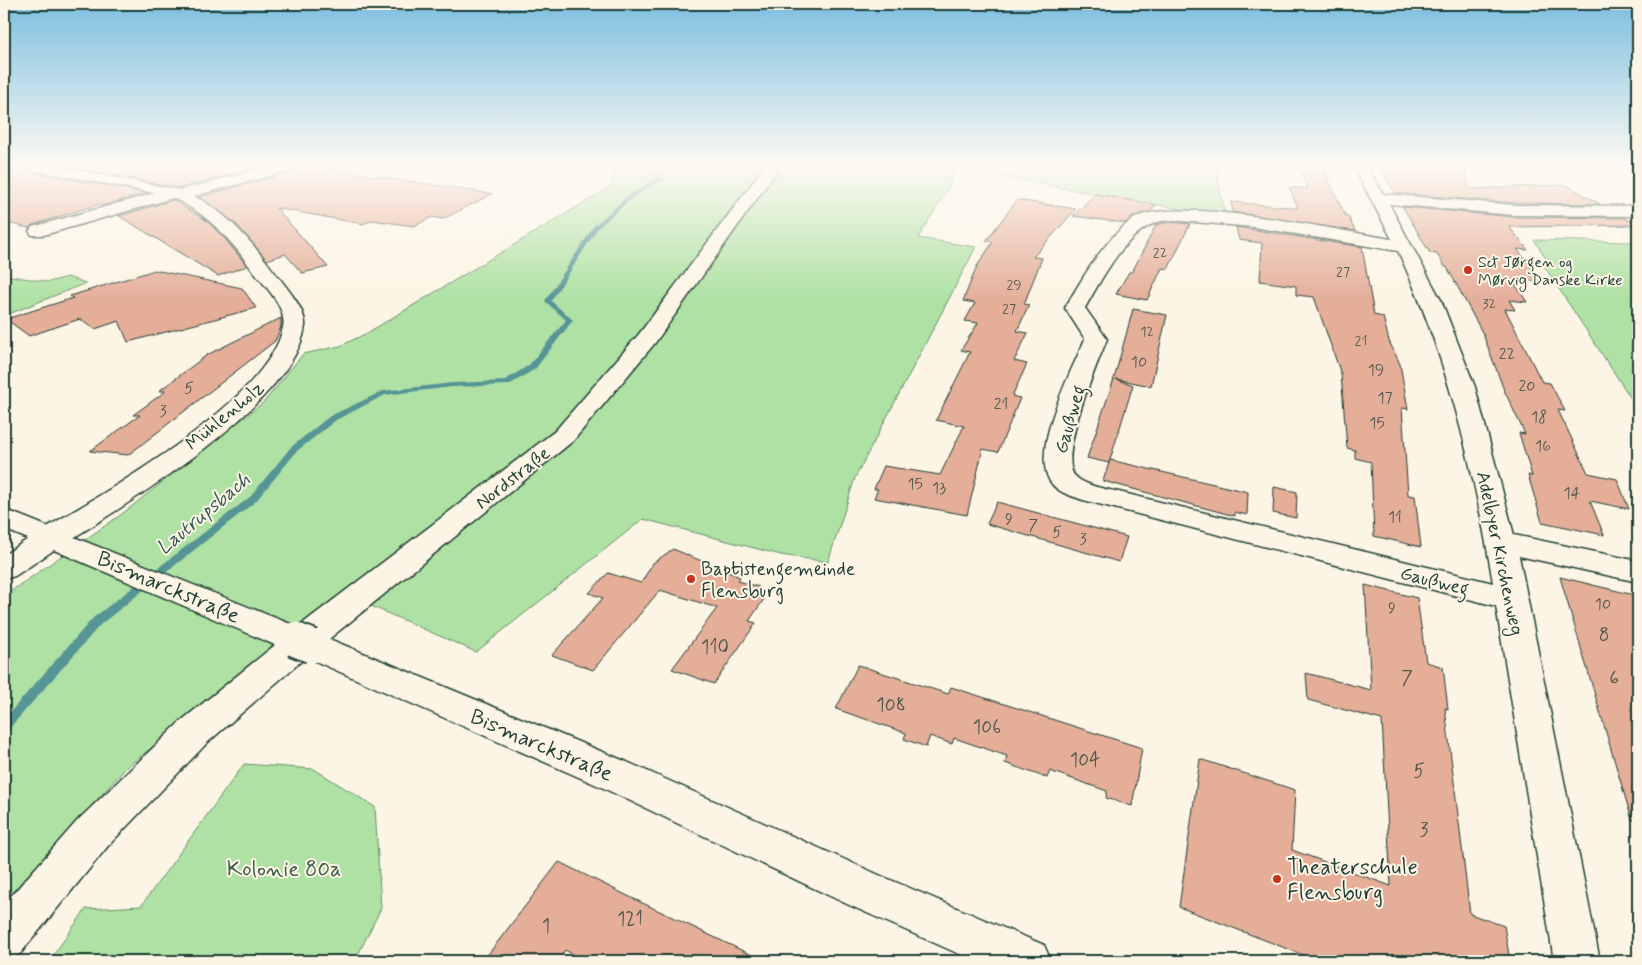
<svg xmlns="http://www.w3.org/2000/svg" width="1642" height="965" font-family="Mynerve,sans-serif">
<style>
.green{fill:#aee1a3;stroke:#668f6c}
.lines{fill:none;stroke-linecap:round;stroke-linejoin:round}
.stream{fill:#579595;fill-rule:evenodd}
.building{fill:#e4ae99;stroke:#1f3d34}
.street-casing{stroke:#1f3d34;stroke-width:3}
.secondary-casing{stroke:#1f3d34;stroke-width:3}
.street{fill:#fcf5e5;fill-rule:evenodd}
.secondary{fill:#fcf5e5;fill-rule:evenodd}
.secondary-bridge-casing{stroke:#1f3d34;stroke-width:37;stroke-linecap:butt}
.secondary-bridge{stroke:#fcf5e5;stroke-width:33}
.poi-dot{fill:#c8321e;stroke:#fcf5e5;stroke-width:2}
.labels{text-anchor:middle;stroke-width:4;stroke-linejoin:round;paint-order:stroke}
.far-number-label{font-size:14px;fill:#50594d}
.far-poi-label{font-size:16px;fill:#1f3d34;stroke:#fcf5e5;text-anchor:start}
.number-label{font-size:16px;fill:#50594d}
.street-label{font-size:19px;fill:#1f3d34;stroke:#fcf5e5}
.poi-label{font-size:19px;fill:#1f3d34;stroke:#fcf5e5;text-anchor:start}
.near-number-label{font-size:19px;fill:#50594d}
.water-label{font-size:20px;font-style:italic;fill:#325a54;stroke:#fcf5e5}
.near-street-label{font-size:22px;fill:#1f3d34;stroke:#fcf5e5}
.near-poi-label{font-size:22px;fill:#1f3d34;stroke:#fcf5e5;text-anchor:start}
.near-park-label{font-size:22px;fill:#3c5e4a;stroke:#fcf5e5}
</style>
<rect width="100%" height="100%" fill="#fcf5e5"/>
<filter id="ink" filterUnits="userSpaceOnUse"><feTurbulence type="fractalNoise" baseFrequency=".02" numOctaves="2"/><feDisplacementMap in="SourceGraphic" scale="10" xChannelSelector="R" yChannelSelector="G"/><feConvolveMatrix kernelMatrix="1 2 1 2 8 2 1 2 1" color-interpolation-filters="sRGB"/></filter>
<g filter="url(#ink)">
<g class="green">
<polygon points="616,166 1216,166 1224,211 1227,213 1215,215 949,168 953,173 949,187 918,238 976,247 855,478 828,562 781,555 643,519 476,652 346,595 127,767 4,901 4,596 122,514 264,402 303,354 340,346 367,333 612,186"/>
<polygon points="1534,240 1634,242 1638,245 1638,409 1544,266 1549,263"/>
<polygon points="4,275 49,282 67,277 86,283 4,316"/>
<polygon points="244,764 314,769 375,807 381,908 355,961 49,961 86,909 141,906"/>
</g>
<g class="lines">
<polygon class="stream" points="652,166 657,166 653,171 664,177 664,179 633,197 598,228 551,301 573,320 535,369 509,385 452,387 385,395 336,420 297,451 256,501 101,624 8,730 4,732 4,719 93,618 250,497 291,447 330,416 383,391 452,383 504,381 529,365 566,320 545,301 594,226 629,195 658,178 648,171"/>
</g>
<g class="building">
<polygon points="65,166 266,166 180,188"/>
<polygon points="299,166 310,166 492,194 443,219 432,217 414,226 372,220 363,224 276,208 328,267 302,273 285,254 267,260 237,225 199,197 295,171"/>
<polygon points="1298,166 1322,166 1345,215 1348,216 1355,231 1233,212 1231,202 1298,208 1289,187 1308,189"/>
<polygon points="1379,166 1465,166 1469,189 1566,185 1600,204 1514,203 1395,193"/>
<polygon points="25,168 32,172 147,193 102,206 100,204 32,225 29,228 4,222 4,170 24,174"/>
<polygon points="1095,194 1156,205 1150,212 1134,216 1125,223 1073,216"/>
<polygon points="173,200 207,221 226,240 247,266 218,276 119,216"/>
<polygon points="1017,200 1076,209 1033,257 1042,258 1024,304 1029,305 1017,331 1028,333 1014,361 1027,364 1012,396 1020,398 998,452 983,449 967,515 874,498 878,489 874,489 884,466 940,475 964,426 936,420 970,352 961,350 978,323 965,321 975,303 963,301 977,266 993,242 986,241"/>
<polygon points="1403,207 1514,217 1625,218 1638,225 1509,227 1528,250 1517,249 1543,282 1522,280 1526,286 1515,284 1527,302 1509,300 1515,310 1505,309 1542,382 1550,383 1565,411 1558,410 1588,473 1617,479 1629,509 1590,501 1604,535 1542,522 1528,475 1532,476 1519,433 1525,434 1504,390 1483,334 1447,267 1445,267 1437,254 1430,253"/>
<polygon points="1169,222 1190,224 1168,269 1162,268 1147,300 1116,294 1129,272 1132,272 1156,225"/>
<polygon points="1236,227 1362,247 1374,315 1383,317 1389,341 1400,364 1408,409 1402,408 1408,495 1415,496 1421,547 1374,536 1371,462 1355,458 1355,450 1347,448 1341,374 1314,297 1296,295 1296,286 1260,281 1262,243 1239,240"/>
<polygon points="155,270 242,288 256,308 128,342 119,321 95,329 80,319 29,336 6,319 73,298 70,296"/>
<polygon points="1133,309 1167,315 1151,386 1116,379 1133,385 1109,463 1087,458 1114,379"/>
<polygon points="281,318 281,327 275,341 128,455 90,451 140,415 133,415 166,391 159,391 207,355"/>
<polygon points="1110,460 1248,492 1247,515 1235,512 1235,516 1103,481"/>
<polygon points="1274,487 1297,492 1296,518 1273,513"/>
<polygon points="997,502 1127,537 1119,562 987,524"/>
<polygon points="673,549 740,577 738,581 759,587 753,596 764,599 749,621 756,623 714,684 672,669 717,608 660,590 593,670 552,655 603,598 589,593 608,573 641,583 653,563"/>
<polygon points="1560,577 1638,596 1638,819 1632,820"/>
<polygon points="1365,585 1417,598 1426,662 1443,667 1448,709 1445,708 1470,914 1504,926 1510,961 1319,961 1179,907 1200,759 1295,790 1292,850 1391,886 1382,720 1308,700 1306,673 1371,690"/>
<polygon points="858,665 948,694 951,687 1142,748 1132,806 1106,798 1107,791 1050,771 1047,778 1005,763 1007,756 954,738 952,744 930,736 926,747 904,739 906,733 836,709"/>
<polygon points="559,862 630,897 764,961 585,961 565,950 558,961 483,961"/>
</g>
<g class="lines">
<defs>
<g id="street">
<path d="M25,166h30l125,24 93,-24h24l-2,3 -101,27c32,16 54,42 75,69 10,14 38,43 36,61 -9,76 -181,180 -243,219l-11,3 -11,-3 -4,-7 4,-7c63,-37 229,-130 243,-204 4,-20 -19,-42 -30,-56 -22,-31 -45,-57 -80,-73l-129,37h-12l-3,-4 3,-4 123,-34 -123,-23z"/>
<path d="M1353,166h14l16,28 131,11 124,1v10l-124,-1 -125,-11 52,96 34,87 39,148 124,26v21l-119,-26 81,405h-46l-58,-355 -413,-106c-11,-4 -24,-7 -31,-16 -25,-30 20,-114 33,-145l-20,-31c16,-28 42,-73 70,-90 41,-23 205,13 257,21zM1169,220l84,7 145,24c49,105 76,218 95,332l-374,-91c-13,-3 -34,-6 -44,-16 -18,-19 23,-114 32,-137l-22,-31c17,-30 45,-86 84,-88z"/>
</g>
<polygon id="secondary" points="765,166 780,166 655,343 573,441 329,639 627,762 879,875 1044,945 1051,961 975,961 849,905 599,786 306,657 207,743 108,846 20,954 4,961 4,904 78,820 181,721 275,645 54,550 15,576 4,579 4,555 28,539 4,529 4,509 298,627 555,431 639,334"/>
</defs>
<use href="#street" class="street-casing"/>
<use href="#secondary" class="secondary-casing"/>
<use href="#street" class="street"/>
<use href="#secondary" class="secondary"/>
<defs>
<polyline id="secondary-bridge" points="294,639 312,646"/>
</defs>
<use href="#secondary-bridge" class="secondary-bridge-casing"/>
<use href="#secondary-bridge" class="secondary-bridge"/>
</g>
</g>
<linearGradient id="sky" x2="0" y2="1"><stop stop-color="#7dbfe0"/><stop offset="0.55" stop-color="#fefaf3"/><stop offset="1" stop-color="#fefaf3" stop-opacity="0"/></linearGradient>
<rect width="1642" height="301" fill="url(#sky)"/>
<g class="poi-dot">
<circle cx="1468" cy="270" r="5"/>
<circle cx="691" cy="579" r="5"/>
<circle cx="1277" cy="879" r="5"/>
</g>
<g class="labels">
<g class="far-number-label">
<text x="1160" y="257">22</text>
<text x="1343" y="276">27</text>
<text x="1014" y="289">29</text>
<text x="1489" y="308">32</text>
<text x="1009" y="313">27</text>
<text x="1147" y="336">12</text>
<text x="1361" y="345">21</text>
</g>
<g class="far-poi-label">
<text x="1478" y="267">Sct Jørgen og<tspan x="1478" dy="18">Mørvig Danske Kirke</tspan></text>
</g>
<g class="number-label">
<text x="1507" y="359">22</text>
<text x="1139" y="367">10</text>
<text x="1376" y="375">19</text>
<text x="1527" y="391">20</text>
<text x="189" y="393">5</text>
<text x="1385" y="403">17</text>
<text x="1001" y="409">21</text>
<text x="163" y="416">3</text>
<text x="1539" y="422">18</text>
<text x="1377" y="428">15</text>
<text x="1543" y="451">16</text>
<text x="915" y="489">15</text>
<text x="939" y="493">13</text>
<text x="1572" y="498">14</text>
<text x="1395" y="522">11</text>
<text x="1009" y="524">9</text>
<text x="1033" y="530">7</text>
<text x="1057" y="537">5</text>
<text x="1083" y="544">3</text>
<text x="1603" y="609">10</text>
<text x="1392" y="613">9</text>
</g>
<g class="street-label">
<text transform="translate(224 415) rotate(-40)" y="7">Mühlenholz</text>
<text transform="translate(1069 419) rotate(-74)" y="7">Gaußweg</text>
<text transform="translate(512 477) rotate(-38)" y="7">Nordstraße</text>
<text transform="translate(1501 553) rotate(78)" y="7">Adelbyer Kirchenweg</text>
<text transform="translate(1435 580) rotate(14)" y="7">Gaußweg</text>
</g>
<g class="poi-label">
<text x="701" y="575">Baptistengemeinde<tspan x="701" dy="22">Flensburg</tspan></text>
</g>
<g class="near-number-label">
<text x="1604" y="641">8</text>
<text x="715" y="653">110</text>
<text x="1407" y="684">7</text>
<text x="1614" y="684">6</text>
<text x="891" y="711">108</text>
<text x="987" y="733">106</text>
<text x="1085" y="766">104</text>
<text x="1419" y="777">5</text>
<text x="1424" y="836">3</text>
<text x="630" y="925">121</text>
<text x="546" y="932">1</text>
</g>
<g class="water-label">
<text transform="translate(203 513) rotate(-40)" y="7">Lautrupsbach</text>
</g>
<g class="near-street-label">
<text transform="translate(169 586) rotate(23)" y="8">Bismarckstraße</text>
<text transform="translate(542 744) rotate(23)" y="8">Bismarckstraße</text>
</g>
<g class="near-poi-label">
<text x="1287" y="874">Theaterschule<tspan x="1287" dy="25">Flensburg</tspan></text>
</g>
<g class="near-park-label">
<text x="284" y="876">Kolonie 80a</text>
</g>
</g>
<rect width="1642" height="965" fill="none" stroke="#fcf5e5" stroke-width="20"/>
<rect x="10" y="10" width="1622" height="945" fill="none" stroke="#1f3d34" stroke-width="2" filter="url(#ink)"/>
</svg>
